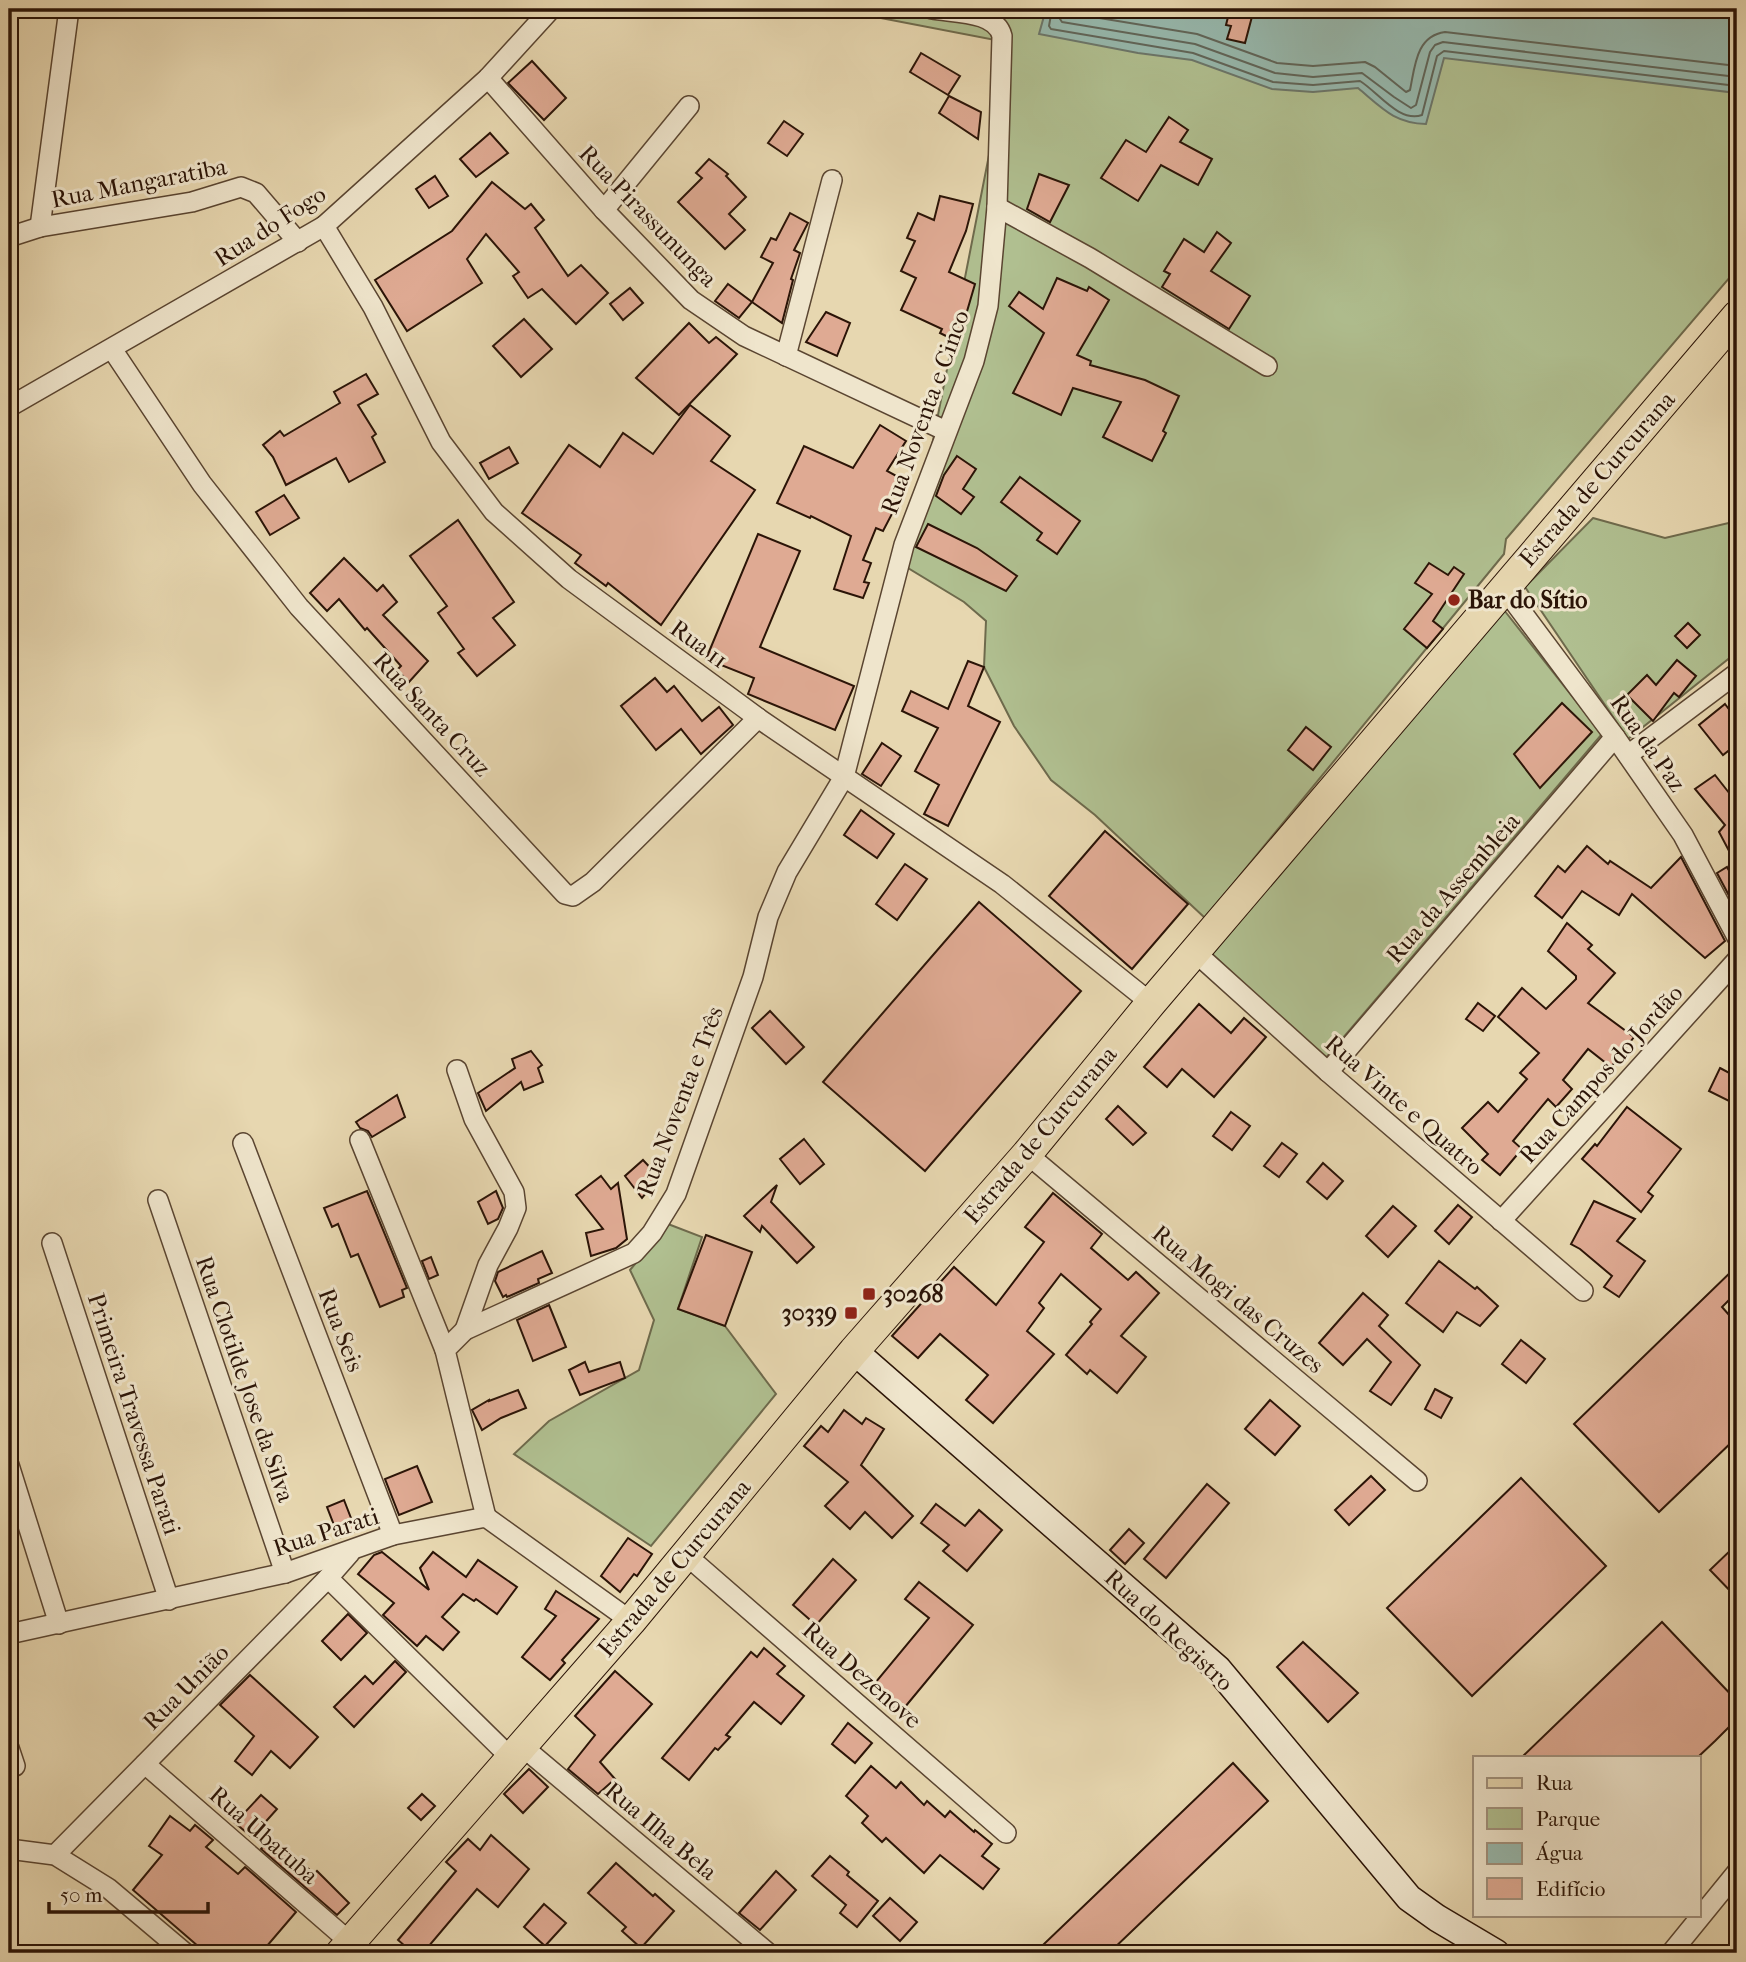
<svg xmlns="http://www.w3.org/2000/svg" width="1746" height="1962" font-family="'IM FELL French Canon',serif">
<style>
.green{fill:#b0bf90;stroke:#6e6a4c;stroke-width:2}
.water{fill:#97b9ae;stroke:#6c776b;stroke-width:2}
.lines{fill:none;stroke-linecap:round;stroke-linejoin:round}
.shore{stroke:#61665a;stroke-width:2}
.building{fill:#dfaa93;stroke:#2b1407;stroke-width:2}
.street-casing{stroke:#5a4531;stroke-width:22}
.secondary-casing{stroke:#2b1407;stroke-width:29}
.primary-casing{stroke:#2b1407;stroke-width:32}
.street{stroke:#efe5cc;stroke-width:19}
.secondary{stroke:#efe5cc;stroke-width:26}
.primary{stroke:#e7d7b0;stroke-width:30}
.poi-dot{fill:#8f2418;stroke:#efe5cc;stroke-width:2.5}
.labels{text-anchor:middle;stroke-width:6;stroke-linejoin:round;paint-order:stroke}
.street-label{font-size:24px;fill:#2b1407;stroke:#efe5cc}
.poi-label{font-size:24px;font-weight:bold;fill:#2b1407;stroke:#efe5cc;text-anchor:start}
</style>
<rect width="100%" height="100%" fill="#e7d7b0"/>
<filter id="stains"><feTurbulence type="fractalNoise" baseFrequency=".00286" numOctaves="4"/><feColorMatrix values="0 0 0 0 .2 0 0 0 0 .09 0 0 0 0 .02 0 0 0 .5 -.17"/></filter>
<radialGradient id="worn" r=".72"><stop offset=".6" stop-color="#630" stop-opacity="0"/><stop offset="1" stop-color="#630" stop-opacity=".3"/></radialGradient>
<g class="green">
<polygon points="834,9 1737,9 1737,269 1506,539 1504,554 1205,918 1095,815 1051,780 1014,726 984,667 986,621 964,602 908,568 1011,43"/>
<polygon points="1593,518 1665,538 1737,521 1737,652 1628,739 1525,587"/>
<polygon points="1504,610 1602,734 1325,1059 1212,954"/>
<polygon points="668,1224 702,1237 678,1309 725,1326 776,1394 651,1546 514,1454 549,1421 639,1370 654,1320 630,1270"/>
</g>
<path class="water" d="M1046,9h691v84l-293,-35 -18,66c-32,-1 -44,-16 -68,-36l-45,4 -41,-3 -80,-29 -54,-7 -99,-19z"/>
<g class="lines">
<g class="shore">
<path d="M1052,9l-3,17 2,3 142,24 80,29 40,3 47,-4c18,11 39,42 62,34l15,-59 7,-5 293,35"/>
<polyline points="1061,9 1060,19 1062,22 1195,44 1275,73 1313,77 1362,73 1394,97 1411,108 1416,105 1430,52 1435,45 1443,42 1737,77"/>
<path d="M1072,9l3,5 122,20 80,29 36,3 52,-4 10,5 31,25 4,-2c5,-24 6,-54 35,-58l292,34"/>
</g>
</g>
<g class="building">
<polygon points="1230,9 1254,9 1245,43 1227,39 1231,26 1226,25"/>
<polygon points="921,53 960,76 948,95 910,72"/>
<polygon points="532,61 566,98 544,120 508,83"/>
<polygon points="949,96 981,112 978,139 939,113"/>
<polygon points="1169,117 1188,130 1180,142 1212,159 1198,185 1161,165 1138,201 1101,178 1126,140 1146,152"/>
<polygon points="784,121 803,134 787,156 768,143"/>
<polygon points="490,133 508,153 476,177 460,159"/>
<polygon points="709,159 728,174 726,176 746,197 729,214 745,230 725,249 678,202 702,178 696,173"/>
<polygon points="1039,174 1069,185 1050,222 1027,209"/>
<polygon points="435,176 448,196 429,208 416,189"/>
<polygon points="492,182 525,209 531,204 544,220 535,228 568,276 581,265 608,293 576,324 542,289 528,298 513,276 519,272 486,234 467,259 482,283 407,331 375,280 452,231"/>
<polygon points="940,196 973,204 966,231 949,272 975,284 958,342 940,333 942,329 901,310 916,278 901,271 915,241 907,238 918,213 934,220"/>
<polygon points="790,213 808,223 794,250 800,253 791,279 793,280 782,323 752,302 773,263 761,257 771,238 776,240"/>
<polygon points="1217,232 1231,243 1211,271 1250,296 1229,329 1162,287 1170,274 1164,271 1184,239 1204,252"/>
<polygon points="1057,278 1087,291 1089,287 1109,300 1077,355 1091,361 1090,365 1145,380 1179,396 1163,431 1166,433 1152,461 1103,437 1121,402 1073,388 1061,415 1013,393 1044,333 1009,306 1019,292 1043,309"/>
<polygon points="728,284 752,302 739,318 715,301"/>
<polygon points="630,288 643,303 623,320 610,304"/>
<polygon points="826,312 850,323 837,356 806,342"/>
<polygon points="524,319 552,349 521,377 493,346"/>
<polygon points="689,323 709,343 716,337 737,354 679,415 636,378"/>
<polygon points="366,374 378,394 358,405 376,434 372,437 385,462 349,482 336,458 286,485 273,457 263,445 280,431 284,436 340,403 334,392"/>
<polygon points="690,405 730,436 711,461 755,490 661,625 608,583 606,586 575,563 581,555 522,513 569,445 600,467 623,433 653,454"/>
<polygon points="880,425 906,441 887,471 900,478 886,503 895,508 883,531 876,528 863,560 871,563 864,582 869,583 863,598 834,589 851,536 811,516 810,518 777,503 804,446 853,468"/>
<polygon points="509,447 518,463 489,479 480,463"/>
<polygon points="957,456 976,469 963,489 974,497 961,514 936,496 944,475"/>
<polygon points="1020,477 1080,521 1057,554 1037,540 1042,533 1001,502"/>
<polygon points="284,495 299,518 270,535 256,512"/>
<polygon points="458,520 514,602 493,618 515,645 477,676 458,653 464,649 438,613 447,606 410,556"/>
<polygon points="928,524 977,548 1017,576 1006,591 916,547"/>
<polygon points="758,534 800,551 760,647 854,686 835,730 748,694 754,678 706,659"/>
<polygon points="344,558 377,591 383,585 397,602 383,615 428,661 409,682 397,670 401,666 367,628 365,630 339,599 327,611 310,593"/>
<polygon points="1429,563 1448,575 1454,567 1464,574 1433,621 1443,629 1427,648 1404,629 1432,594 1415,583"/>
<polygon points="1688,623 1700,635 1687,648 1675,636"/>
<polygon points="1677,660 1696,676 1679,697 1674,693 1653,721 1627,695 1647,675 1656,685"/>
<polygon points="968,661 984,667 968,706 1000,722 948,826 924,814 939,785 915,771 938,728 902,711 911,691 948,709"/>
<polygon points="655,678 667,692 674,686 702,721 719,707 733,725 701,754 681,729 656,750 621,706"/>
<polygon points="1562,703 1592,732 1540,788 1514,754"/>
<polygon points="1725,704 1737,720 1737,744 1723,755 1699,725"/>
<polygon points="1306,727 1331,747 1313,770 1288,750"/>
<polygon points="882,743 901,756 881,786 862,774"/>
<polygon points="1715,775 1737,803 1737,866 1719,832 1725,825 1695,789"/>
<polygon points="861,810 894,834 877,858 844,835"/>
<polygon points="1105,831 1188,904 1132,969 1049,896"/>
<polygon points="1587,846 1608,864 1610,861 1651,888 1681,857 1725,941 1705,958 1632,894 1619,915 1582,891 1562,918 1535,896 1558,866 1565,872"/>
<polygon points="905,864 927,879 897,920 876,904"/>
<polygon points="1727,867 1737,885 1737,904 1734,905 1717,873"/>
<polygon points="979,902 1081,991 925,1171 823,1082"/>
<polygon points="1567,923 1592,945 1588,949 1615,973 1588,1003 1634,1037 1611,1067 1588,1049 1563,1080 1572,1089 1556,1107 1548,1099 1513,1141 1522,1149 1500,1175 1482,1160 1488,1154 1462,1128 1488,1102 1498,1112 1527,1079 1520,1073 1539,1053 1498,1017 1522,988 1546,1009 1576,979 1576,976 1548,951"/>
<polygon points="1478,1003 1495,1016 1483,1031 1466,1019"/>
<polygon points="1199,1004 1231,1033 1244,1018 1266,1037 1214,1097 1182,1069 1167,1087 1144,1067"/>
<polygon points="770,1011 804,1047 786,1064 752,1028"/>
<polygon points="531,1051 542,1065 538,1068 543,1082 524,1090 521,1082 486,1111 478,1093 515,1068 512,1059"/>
<polygon points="1720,1068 1737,1077 1737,1090 1731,1102 1709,1091"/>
<polygon points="397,1095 405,1117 372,1137 368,1131 360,1128 356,1122"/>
<polygon points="1118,1106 1146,1133 1133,1145 1106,1119"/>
<polygon points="1627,1107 1681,1149 1648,1192 1653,1196 1641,1212 1582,1159 1595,1144 1597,1146"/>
<polygon points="1231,1112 1250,1126 1232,1150 1213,1136"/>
<polygon points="804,1139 824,1164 800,1184 780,1159"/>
<polygon points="1282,1143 1297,1154 1279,1177 1264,1166"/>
<polygon points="643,1160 659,1177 642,1198 625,1176"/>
<polygon points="1323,1163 1343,1181 1327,1199 1307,1182"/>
<polygon points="601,1176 611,1189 618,1183 627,1239 616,1248 591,1256 586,1233 603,1229 576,1195"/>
<polygon points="777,1185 771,1202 814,1247 797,1263 762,1226 760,1232 744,1216"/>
<polygon points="367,1191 407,1288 402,1290 404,1297 380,1307 358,1254 351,1257 338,1224 332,1227 324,1208"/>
<polygon points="496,1191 503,1208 498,1219 488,1224 478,1202"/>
<polygon points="1053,1193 1102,1234 1091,1248 1128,1280 1136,1272 1159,1293 1121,1336 1146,1357 1117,1393 1090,1370 1087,1374 1066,1355 1092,1324 1090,1322 1101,1309 1061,1274 1039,1303 1044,1308 1027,1331 1054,1354 993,1423 966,1400 988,1375 940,1334 918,1358 892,1336 954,1267 996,1305 1044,1242 1025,1227"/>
<polygon points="1594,1201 1635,1219 1617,1241 1645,1261 1619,1297 1604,1287 1612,1276 1580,1249 1571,1244"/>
<polygon points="1458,1205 1472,1217 1449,1244 1435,1231"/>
<polygon points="1393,1206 1416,1226 1388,1257 1366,1236"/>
<polygon points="706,1235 752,1252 725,1326 678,1309"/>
<polygon points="542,1251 552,1273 538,1279 539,1283 507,1297 506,1295 503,1297 495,1281 498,1272"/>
<polygon points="431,1257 438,1275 429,1279 422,1261"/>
<polygon points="1439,1261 1475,1289 1477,1287 1498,1306 1480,1326 1457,1312 1443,1332 1406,1303"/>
<polygon points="1737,1266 1737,1292 1722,1307 1737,1324 1737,1437 1659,1512 1574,1424"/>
<polygon points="1363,1293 1388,1315 1379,1326 1420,1365 1391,1405 1370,1391 1391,1362 1367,1339 1343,1365 1319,1343"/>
<polygon points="549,1305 566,1347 533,1361 517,1320"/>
<polygon points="1521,1340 1545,1359 1526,1383 1502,1364"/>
<polygon points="585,1362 589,1372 620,1362 625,1378 580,1395 569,1370"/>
<polygon points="1435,1389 1452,1398 1441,1418 1425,1409"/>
<polygon points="518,1390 526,1408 501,1418 482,1430 472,1410 489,1400 489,1401"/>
<polygon points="1270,1400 1300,1426 1275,1455 1245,1429"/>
<polygon points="844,1410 862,1424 866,1418 884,1429 861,1465 913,1516 892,1538 865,1512 850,1529 825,1506 848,1482 804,1446 821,1426 828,1432"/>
<polygon points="417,1466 432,1502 399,1515 385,1479"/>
<polygon points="1371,1476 1385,1490 1349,1525 1335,1510"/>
<polygon points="1521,1478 1606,1566 1472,1696 1387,1608"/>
<polygon points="1207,1484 1229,1503 1166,1578 1144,1559"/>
<polygon points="344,1500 356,1531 339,1538 327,1507"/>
<polygon points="936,1504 965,1526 979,1510 1002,1530 967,1571 943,1551 949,1545 921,1523"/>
<polygon points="1129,1529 1144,1543 1125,1564 1110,1550"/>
<polygon points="628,1538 652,1554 637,1576 634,1574 620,1592 601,1576"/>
<polygon points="1737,1544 1737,1598 1710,1570"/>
<polygon points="382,1552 429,1590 420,1568 433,1552 466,1577 478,1560 517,1587 497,1614 476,1599 474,1601 463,1594 442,1617 459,1632 443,1650 426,1636 417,1646 383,1615 394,1603 358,1574 374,1555"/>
<polygon points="833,1559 856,1580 816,1625 793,1605"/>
<polygon points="919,1582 973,1625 900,1713 870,1689 929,1618 905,1599"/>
<polygon points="556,1591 599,1619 562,1660 565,1663 550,1680 522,1657 556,1616 545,1609"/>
<polygon points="348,1614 367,1633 341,1660 322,1641"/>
<polygon points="1662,1622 1737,1701 1737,1719 1715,1741 1698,1757 1522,1757"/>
<polygon points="1303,1642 1358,1693 1328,1722 1277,1667"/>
<polygon points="764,1648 785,1666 777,1674 804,1696 781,1724 754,1702 726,1735 730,1737 718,1750 715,1748 689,1780 662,1758 751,1652 757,1657"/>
<polygon points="395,1661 406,1672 354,1727 334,1707 365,1676 373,1684"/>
<polygon points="615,1671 652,1704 600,1762 615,1779 598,1794 568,1769 595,1735 575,1716"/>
<polygon points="250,1675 318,1737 290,1768 271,1751 252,1775 235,1761 254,1736 220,1705"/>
<polygon points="848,1723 872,1743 855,1763 832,1744"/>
<polygon points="1233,1763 1268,1801 1109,1953 1053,1953 1044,1944"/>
<polygon points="871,1766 896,1788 901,1782 924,1805 927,1801 945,1817 950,1811 974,1832 975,1830 992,1844 982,1856 999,1869 983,1889 940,1855 924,1873 886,1838 882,1842 862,1823 868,1816 846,1796"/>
<polygon points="529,1769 548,1787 523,1813 504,1794"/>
<polygon points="422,1794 435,1806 421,1820 408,1808"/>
<polygon points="261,1795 277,1809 252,1837 235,1823"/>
<polygon points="170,1816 190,1831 195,1825 213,1840 206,1847 238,1874 245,1867 296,1912 261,1953 206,1953 133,1890 162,1855 149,1846"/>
<polygon points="491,1835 529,1869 498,1907 477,1889 423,1953 413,1953 398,1940 456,1871 446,1862 468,1839 480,1850"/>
<polygon points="270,1839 295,1861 297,1858 314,1874 317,1871 349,1903 337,1915 261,1849"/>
<polygon points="830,1856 849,1872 847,1875 878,1901 857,1927 840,1913 846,1905 812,1876"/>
<polygon points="616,1863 653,1896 655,1894 674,1911 641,1948 622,1931 626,1927 588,1893"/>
<polygon points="776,1871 796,1890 760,1930 739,1913"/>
<polygon points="890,1898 917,1922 900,1941 873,1916"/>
<polygon points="544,1904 566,1923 545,1946 524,1927"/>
</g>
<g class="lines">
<defs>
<g id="street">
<polyline points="488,78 604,210 691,300 744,336 946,431"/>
<polyline points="997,207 1090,258 1267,366"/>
<polyline points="604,210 689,106"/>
<polyline points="324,226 373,307 441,442 494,512 569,579 758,718 1002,884 1151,1003"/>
<polyline points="40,227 69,9"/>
<polyline points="9,237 40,227 192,202 241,187 256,193 298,242"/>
<polyline points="112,349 202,484 299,607 565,894 573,896 593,882 758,718"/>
<polyline points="786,356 832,180"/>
<polyline points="9,407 324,226 488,78 551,9"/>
<polyline points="1504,588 1615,737 1683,835 1737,937"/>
<polyline points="1628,755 1737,673"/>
<polyline points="1196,953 1328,1072 1583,1291"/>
<polyline points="457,1070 474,1119 514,1192 516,1208 508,1228 488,1265 465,1330"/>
<polyline points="1328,1072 1615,737"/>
<polyline points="360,1140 445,1350"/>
<polyline points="243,1143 393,1535"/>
<polyline points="1027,1154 1417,1481"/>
<polyline points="158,1200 285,1573"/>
<polyline points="1501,1221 1737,960"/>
<polyline points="52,1243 169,1600"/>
<polyline points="9,1465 59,1624"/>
<path d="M486,1517l-41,-167 20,-20 169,-77 18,-20 24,-39 77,-217 15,-60 19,-45 57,-95 60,-232 70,-184 14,-55 9,-99 5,-171c-6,-25 -48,-23 -70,-27"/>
<polyline points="686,1555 1006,1833"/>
<polyline points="328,1578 512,1759"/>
<polyline points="9,1634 285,1573 393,1535 486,1517 631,1621"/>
<polyline points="523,1747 768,1953"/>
<polyline points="9,1748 15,1766"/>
<polyline points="145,1764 351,1943"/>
<polyline points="9,1849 55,1855 108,1888 185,1953"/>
<polyline points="55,1855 328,1578 350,1553"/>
<polyline points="1671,1953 1737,1872"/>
</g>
<polyline id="secondary" points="854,1351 1218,1669 1409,1898 1437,1918 1496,1953"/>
<polyline id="primary" points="341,1953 631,1621 854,1351 1027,1154 1151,1003 1737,316"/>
</defs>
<use href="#street" class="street-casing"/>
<use href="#secondary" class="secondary-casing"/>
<use href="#primary" class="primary-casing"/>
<use href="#street" class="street"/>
<use href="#secondary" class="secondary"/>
<use href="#primary" class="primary"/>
</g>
<g class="poi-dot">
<circle cx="1454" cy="600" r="7"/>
<rect x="862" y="1287" width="14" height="14" rx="3.5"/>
<rect x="844" y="1306" width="14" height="14" rx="3.5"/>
</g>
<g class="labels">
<g class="street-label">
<text transform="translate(139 183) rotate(-11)" y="8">Rua Mangaratiba</text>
<text transform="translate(648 216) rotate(46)" y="8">Rua Pirassununga</text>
<text transform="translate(270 226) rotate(-33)" y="8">Rua do Fogo</text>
<text transform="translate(925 412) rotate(-70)" y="8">Rua Noventa e Cinco</text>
<text transform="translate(1597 479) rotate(-49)" y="8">Estrada de Curcurana</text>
<text transform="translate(699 644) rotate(36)" y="8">Rua 11</text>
<text transform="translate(432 714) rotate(47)" y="8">Rua Santa Cruz</text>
<text transform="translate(1648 743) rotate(55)" y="8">Rua da Paz</text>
<text transform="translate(1453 888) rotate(-49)" y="8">Rua da Assembleia</text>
<text transform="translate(1601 1074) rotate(-48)" y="8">Rua Campos do Jordão</text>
<text transform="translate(680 1101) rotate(-69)" y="8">Rua Noventa e Três</text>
<text transform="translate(1404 1105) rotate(41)" y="8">Rua Vinte e Quatro</text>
<text transform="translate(1040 1135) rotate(-50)" y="8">Estrada de Curcurana</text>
<text transform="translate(1238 1299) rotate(40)" y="8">Rua Mogi das Cruzes</text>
<text transform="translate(341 1330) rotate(69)" y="8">Rua Seis</text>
<text transform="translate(245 1379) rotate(71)" y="8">Rua Clotilde Jose da Silva</text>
<text transform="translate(134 1414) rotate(72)" y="8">Primeira Travessa Parati</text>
<text transform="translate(326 1532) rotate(-18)" y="8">Rua Parati</text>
<text transform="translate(674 1568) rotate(-50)" y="8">Estrada de Curcurana</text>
<text transform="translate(1169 1630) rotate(43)" y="8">Rua do Registro</text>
<text transform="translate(862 1675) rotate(41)" y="8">Rua Dezenove</text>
<text transform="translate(186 1687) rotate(-45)" y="8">Rua União</text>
<text transform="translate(661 1831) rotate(40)" y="8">Rua Ilha Bela</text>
<text transform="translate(264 1835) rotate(41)" y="8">Rua Ubatuba</text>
</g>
<g class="poi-label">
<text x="1468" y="608">Bar do Sítio</text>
<text x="883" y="1302">30268</text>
<text x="837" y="1321" text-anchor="end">30339</text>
</g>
</g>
<rect width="1746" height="1962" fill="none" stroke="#e7d7b0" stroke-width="35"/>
<rect x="10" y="10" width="1725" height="1941" fill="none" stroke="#2b1407" stroke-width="3.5"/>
<rect x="18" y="18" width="1711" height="1927" fill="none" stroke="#2b1407" stroke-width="2"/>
<rect x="1473" y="1756" width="228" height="161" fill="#efe5cc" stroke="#a1917d" stroke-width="2"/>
<rect x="1487" y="1778" width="35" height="10" fill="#e7d7b0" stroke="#a1917d" stroke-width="2"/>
<text x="1536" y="1790" font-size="21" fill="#2b1407">Rua</text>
<rect x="1487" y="1808" width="35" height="21" fill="#b0bf90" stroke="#a1917d" stroke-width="2"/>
<text x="1536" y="1826" font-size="21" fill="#2b1407">Parque</text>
<rect x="1487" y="1843" width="35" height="21" fill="#97b9ae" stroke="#a1917d" stroke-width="2"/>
<text x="1536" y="1860" font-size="21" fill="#2b1407">Água</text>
<rect x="1487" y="1878" width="35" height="21" fill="#dfaa93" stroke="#a1917d" stroke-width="2"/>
<text x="1536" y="1896" font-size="21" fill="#2b1407">Edifício</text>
<path d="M49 1902v10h159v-10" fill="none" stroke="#2b1407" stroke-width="3.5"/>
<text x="60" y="1902" font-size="21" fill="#2b1407" stroke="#efe5cc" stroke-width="5" paint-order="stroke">50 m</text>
<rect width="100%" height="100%" filter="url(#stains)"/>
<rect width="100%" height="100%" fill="url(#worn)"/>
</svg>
